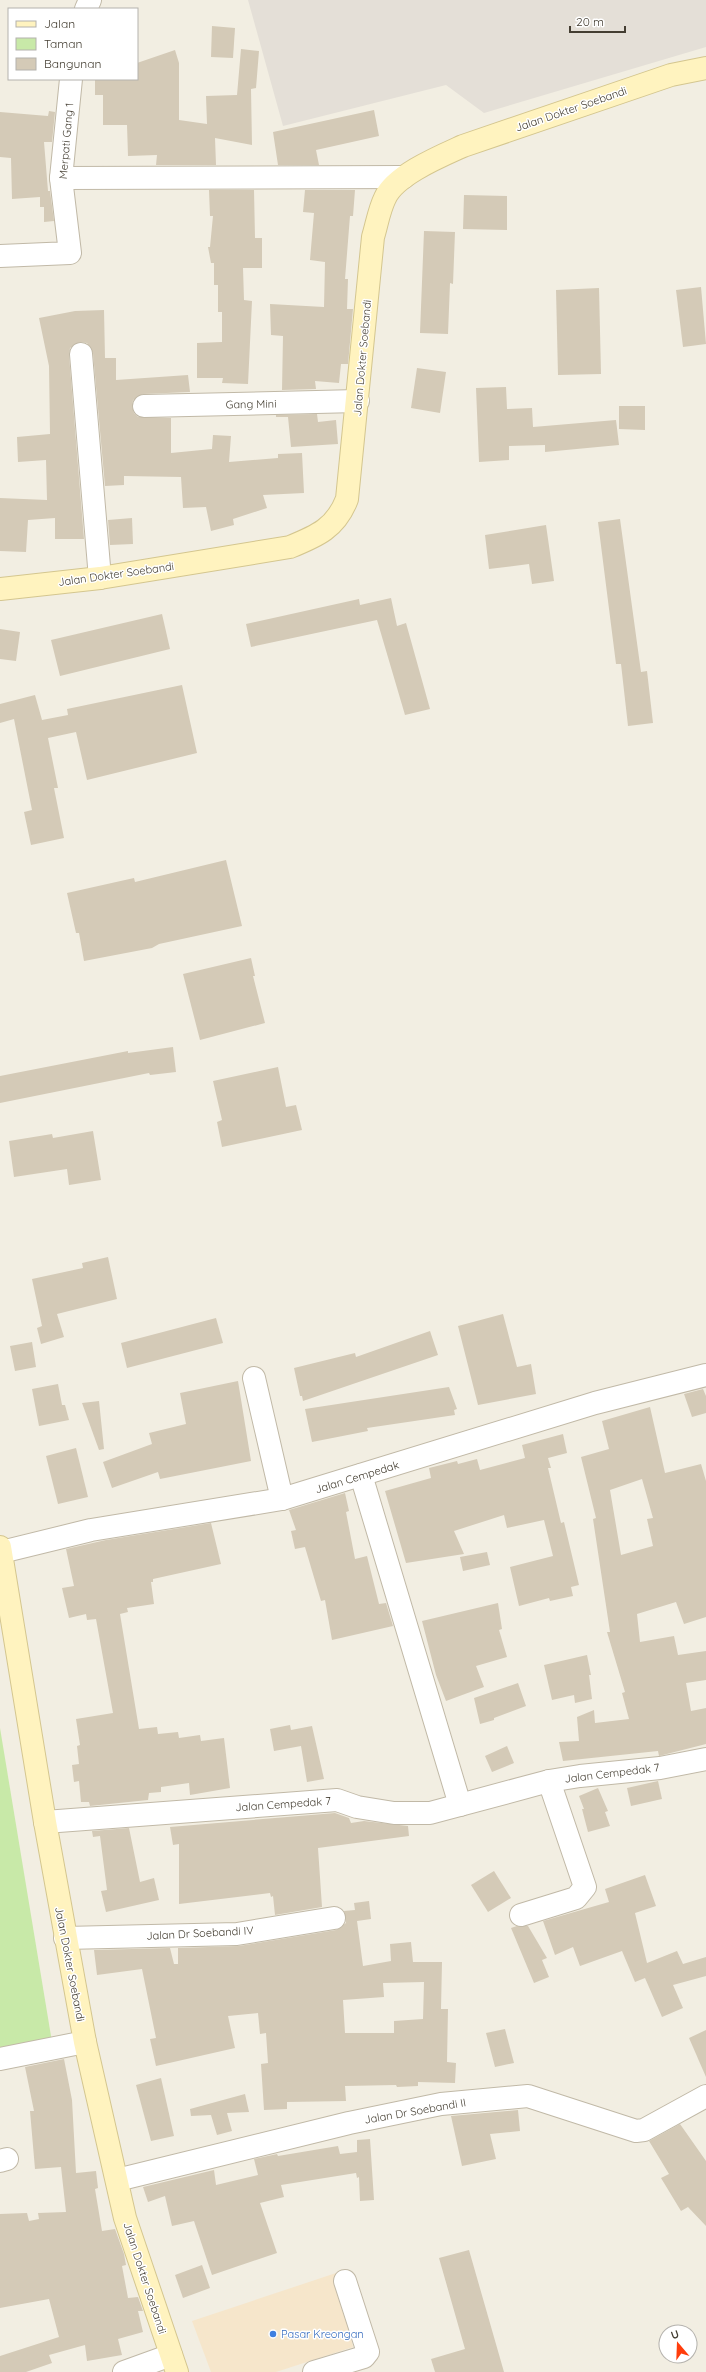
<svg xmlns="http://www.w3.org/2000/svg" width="706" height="2372" font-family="Quicksand,sans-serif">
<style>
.commercial{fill:#f6e6cb}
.industrial{fill:#e4dfd7}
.green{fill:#c8e9a8}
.building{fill:#d4cab7;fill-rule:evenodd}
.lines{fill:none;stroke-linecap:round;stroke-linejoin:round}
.street-casing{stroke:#c1b9a7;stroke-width:24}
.secondary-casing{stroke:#d4c68f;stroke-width:24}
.street{stroke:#fff;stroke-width:22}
.secondary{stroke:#fff3bf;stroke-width:22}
.shop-dot{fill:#3f7fe0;stroke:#fff;stroke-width:1.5}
.labels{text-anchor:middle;stroke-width:3;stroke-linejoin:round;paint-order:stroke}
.street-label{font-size:11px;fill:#443e32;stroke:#fff}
.shop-label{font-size:11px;fill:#366cbe;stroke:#fff;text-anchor:start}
</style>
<rect width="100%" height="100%" fill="#f2eee2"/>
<polygon class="commercial" points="336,2273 353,2347 276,2372 211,2372 192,2321"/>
<polygon class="industrial" points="248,0 706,0 706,47 484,113 446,85 283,126"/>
<polygon class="green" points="0,1728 52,2042 0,2051"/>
<g class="building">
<polygon points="212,26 235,28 233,58 211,57"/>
<polygon points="241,49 259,51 256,88 251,89 252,145 215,138 216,165 156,165 157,155 128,156 127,125 103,125 103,95 95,95 95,79 137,79 137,63 175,50 179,63 179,120 207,124 206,96 237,95"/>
<polygon points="374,110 379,136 316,150 319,165 278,165 273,132"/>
<polygon points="49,111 55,112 52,142 44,142 48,191 50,191 54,221 44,222 44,207 40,207 40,197 12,199 11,158 0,157 0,112 48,116"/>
<polygon points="209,190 254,190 255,238 262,238 262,268 243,268 244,300 252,301 248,384 222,383 223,378 197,378 197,343 222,342 222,312 218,312 218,285 214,285 214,263 211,263 208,247 210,247 213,216 210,216"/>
<polygon points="305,190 355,190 353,216 350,216 345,279 348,279 347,309 353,309 348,364 341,364 339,383 315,381 316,389 282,390 283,336 271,335 270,304 324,307 325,262 310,260 314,213 303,212"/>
<polygon points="464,195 507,196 507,230 463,229"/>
<polygon points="424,231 455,232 453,284 450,283 448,334 420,333"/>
<polygon points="701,287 706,344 683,347 676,290"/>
<polygon points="599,288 601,374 558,375 556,290"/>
<polygon points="104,310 105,358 116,358 116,380 188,375 190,392 143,394 133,400 132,406 134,413 138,417 171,418 171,453 212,449 213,435 231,436 229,462 278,458 278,454 302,453 304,493 263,495 267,508 233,519 234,525 211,531 206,507 183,508 181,477 124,476 124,485 105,486 93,353 87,343 80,342 70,348 69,355 84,539 55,539 55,518 28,520 26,552 0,551 0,498 47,500 46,460 18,462 17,437 50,434 49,366 39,318 75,311"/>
<polygon points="417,368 446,372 440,413 411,408"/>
<polygon points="506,387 507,409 532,408 533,427 616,420 619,445 545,452 545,445 509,446 509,460 479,462 476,388"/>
<polygon points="619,406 645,406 645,430 619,429"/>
<polygon points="317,414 318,422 336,420 338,444 291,447 288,417 276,417 276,415"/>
<polygon points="132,518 133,544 110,545 108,520"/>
<polygon points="620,519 641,672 647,671 653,723 628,726 621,664 616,664 598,522"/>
<polygon points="546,525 554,581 532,584 529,564 489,569 485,535"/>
<polygon points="391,598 397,626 406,623 430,709 405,715 377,620 251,647 246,624 359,599 360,605"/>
<polygon points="162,614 170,649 60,676 51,640"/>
<polygon points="0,629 20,632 16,661 0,659"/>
<polygon points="182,685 197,753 87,780 76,732 48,738 58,788 54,788 64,838 31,845 24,812 32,810 14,719 0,723 0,704 35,695 42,720 68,715 67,709"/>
<polygon points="226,860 242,926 159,944 152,948 84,961 79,933 76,933 67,893 134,878 135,882"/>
<polygon points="251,958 255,976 253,976 265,1023 200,1040 183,974"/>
<polygon points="173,1047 176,1072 150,1075 149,1073 0,1103 0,1076 128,1051 128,1053"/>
<polygon points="278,1067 286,1107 296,1105 302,1130 222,1147 217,1122 222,1120 213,1081"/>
<polygon points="93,1131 101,1180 69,1185 67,1169 14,1177 9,1141 52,1134 53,1138"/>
<polygon points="108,1257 117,1299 57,1314 64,1337 41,1344 37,1328 42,1326 32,1279 83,1268 82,1263"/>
<polygon points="503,1314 517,1367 531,1364 536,1394 478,1405 458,1326"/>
<polygon points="216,1318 223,1343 127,1368 121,1343"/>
<polygon points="430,1331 438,1355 303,1401 302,1396 300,1396 294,1368 355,1353 356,1357"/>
<polygon points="32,1342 36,1367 15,1371 10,1346"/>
<polygon points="238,1381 251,1461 160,1479 158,1472 112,1488 103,1462 152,1444 149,1433 186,1424 180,1393"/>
<polygon points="58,1384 62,1405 65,1405 69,1420 39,1426 32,1389"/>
<polygon points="449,1387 457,1409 454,1410 455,1415 367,1428 368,1431 312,1442 305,1409"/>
<polygon points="703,1389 706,1396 706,1413 692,1417 684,1394"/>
<polygon points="99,1401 104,1449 99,1450 82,1403"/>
<path d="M650,1407l15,66 36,-9 5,17v136l-22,7 -8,-22 -39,12 3,28 34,-6 4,19 28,-4v29l-20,3 5,28 15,-3v36l-47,12 -1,-5 -95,10 -4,-19 20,-1 -2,-24 17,-7 1,13 34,-4 -7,-26 3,-1 -18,-60h3l-17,-113 3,-1 -15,-61 28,-8 -7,-28zM642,1479l11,39 -6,1 6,27 -32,9 -11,-65z"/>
<polygon points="563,1434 567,1453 548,1458 551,1468 548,1468 561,1523 564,1522 579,1585 571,1587 573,1596 550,1601 549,1598 519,1606 510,1567 553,1556 544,1520 507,1528 504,1515 454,1531 464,1554 406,1563 385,1491 431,1478 429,1468 457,1461 458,1464 477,1459 480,1470 525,1458 522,1445"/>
<polygon points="76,1448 88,1497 58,1504 46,1456"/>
<polygon points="345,1493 349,1511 346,1512 355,1559 367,1556 379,1604 386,1603 393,1626 332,1640 325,1600 321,1601 305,1547 295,1549 291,1531 296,1530 289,1510"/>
<polygon points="211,1523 221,1564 153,1579 153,1582 151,1582 154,1604 127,1608 128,1612 120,1614 139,1729 157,1727 158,1734 178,1732 179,1738 200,1735 201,1741 224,1738 230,1788 190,1795 189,1783 161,1787 161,1792 149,1793 148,1800 90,1806 89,1802 81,1802 79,1781 74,1782 72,1765 79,1764 77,1746 80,1745 76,1719 113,1713 96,1619 87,1620 86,1614 69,1618 62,1588 74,1586 66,1549 106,1540"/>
<polygon points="487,1552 490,1565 463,1571 460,1557"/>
<polygon points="498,1603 502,1629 499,1630 507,1657 476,1666 484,1687 446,1701 436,1675 422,1621"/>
<polygon points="587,1655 591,1675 589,1675 592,1699 575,1703 574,1695 552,1700 544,1665"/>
<polygon points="518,1683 526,1706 494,1718 494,1720 480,1724 474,1698"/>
<polygon points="290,1725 291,1730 312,1726 324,1779 307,1782 301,1746 274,1751 270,1729"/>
<polygon points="507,1746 514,1763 492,1772 485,1756"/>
<polygon points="658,1781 662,1799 631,1806 627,1788"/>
<polygon points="598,1788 608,1811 605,1812 610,1826 588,1832 582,1809 584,1809 579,1796"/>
<polygon points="335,1813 349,1818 351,1823 364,1821 408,1826 409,1836 318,1848 322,1907 275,1915 273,1896 271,1897 270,1893 179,1904 179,1844 173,1845 170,1827"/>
<polygon points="129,1828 140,1882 154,1878 159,1900 106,1912 101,1891 107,1890 100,1836 93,1837 92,1831"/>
<polygon points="494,1871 511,1898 488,1912 471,1885"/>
<polygon points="645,1875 656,1906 635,1913 647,1963 677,1951 683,1964 706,1957 706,1976 673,1985 683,2008 662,2017 645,1978 635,1982 622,1951 580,1966 573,1947 555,1955 543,1921 609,1902 605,1889"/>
<path d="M369,1901l2,18 -14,2 6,45 28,-5 -1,-17 21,-2 2,20h29l-1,47h7l-1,53 9,1 -1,20 -37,-1v4l-21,1 -1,-2 -51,1 1,15 -59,1v7l-23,1 -3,-46 7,-1 -2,-30 -6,1 -2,-21 -30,3 7,32 -79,18 -6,-27 6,-1 -14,-69 -45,6 -3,-25 76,-2 4,16h4v-16l61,-2 97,-16 10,-7 -2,-12 11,-1 -1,-7zM424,1982l-1,37 -29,2v12h-49l-2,-33 41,-3 -1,-14z"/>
<polygon points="517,1926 528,1926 547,1958 542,1960 549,1977 534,1983 511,1928"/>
<polygon points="505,2029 514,2063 495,2067 486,2033"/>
<polygon points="706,2030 706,2077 689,2038"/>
<polygon points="64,2059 72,2100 76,2173 96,2171 98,2188 95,2189 102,2231 115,2229 124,2254 126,2265 122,2266 128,2298 138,2297 143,2311 138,2311 143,2332 118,2339 122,2355 87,2361 85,2345 49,2355 52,2363 26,2372 0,2372 0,2356 59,2337 49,2299 0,2308 0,2214 27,2213 29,2221 39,2219 38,2213 66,2212 61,2167 35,2169 30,2111 34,2111 25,2067"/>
<polygon points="161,2078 174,2136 151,2141 136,2085"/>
<polygon points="245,2094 249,2112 227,2113 232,2131 217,2135 211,2115 191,2116 190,2109"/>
<polygon points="518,2110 520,2131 490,2134 496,2159 462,2166 451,2116"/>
<polygon points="680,2124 706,2161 706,2226 688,2207 681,2211 661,2178 669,2174 649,2141"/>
<polygon points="370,2139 374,2200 360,2201 359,2177 357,2178 356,2173 281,2185 284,2197 260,2203 277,2253 212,2275 194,2221 172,2226 165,2196 148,2202 143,2187 214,2170 216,2185 258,2175 254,2159 277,2154 278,2156 338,2146 340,2154 357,2152 357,2140"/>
<polygon points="469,2250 504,2372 435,2372 431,2359 465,2349 439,2258"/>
<polygon points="202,2265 210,2288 183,2298 175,2275"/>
</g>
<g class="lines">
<defs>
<g id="street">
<polyline points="86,9 90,0"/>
<polyline points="61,178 404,177"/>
<polyline points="0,256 70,253 61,178 71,79"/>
<polyline points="81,354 100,578"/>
<polyline points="144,406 358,401"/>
<polyline points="254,1378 282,1499"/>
<polyline points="361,1475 460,1805"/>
<polyline points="1,1552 91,1530 282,1499 595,1403 706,1375"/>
<polyline points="45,1822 337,1800 357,1807 394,1813 430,1813 549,1781 580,1776 660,1768 706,1759"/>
<polyline points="521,1915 576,1898 585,1887 549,1781"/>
<polyline points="65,1938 237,1934 334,1918"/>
<polyline points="0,2059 85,2042"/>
<polyline points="0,2161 7,2159"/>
<polyline points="117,2180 349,2123 441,2104 528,2096 636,2131 644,2130 706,2096"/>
<polyline points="124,2372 171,2355"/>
<polyline points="314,2372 364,2357 368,2352 345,2281"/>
</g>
<g id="secondary">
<path d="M0,589l100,-11 190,-31c27,-11 46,-19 57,-48l26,-262c4,-13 6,-27 12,-39 10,-23 56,-42 78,-52l208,-71 35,-7"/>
<polyline points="0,1547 45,1822 85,2042 125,2218 177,2372"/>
</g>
</defs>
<use href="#street" class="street-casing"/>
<use href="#secondary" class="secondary-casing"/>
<use href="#street" class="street"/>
<use href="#secondary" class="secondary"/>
</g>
<circle class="shop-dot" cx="273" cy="2334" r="4"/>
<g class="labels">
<g class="street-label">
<text transform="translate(571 109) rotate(-19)" y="4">Jalan Dokter Soebandi</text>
<text transform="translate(66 141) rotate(-85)" y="4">Merpati Gang 1</text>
<text transform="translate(362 358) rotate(-85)" y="4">Jalan Dokter Soebandi</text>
<text transform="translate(251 404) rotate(-1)" y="4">Gang Mini</text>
<text transform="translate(116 574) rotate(-8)" y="4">Jalan Dokter Soebandi</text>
<text transform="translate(357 1477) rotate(-17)" y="4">Jalan Cempedak</text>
<text transform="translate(612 1773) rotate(-7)" y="4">Jalan Cempedak 7</text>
<text transform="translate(283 1804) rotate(-4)" y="4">Jalan Cempedak 7</text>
<text transform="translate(200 1933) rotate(-3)" y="4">Jalan Dr Soebandi IV</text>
<text transform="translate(70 1964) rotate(79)" y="4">Jalan Dokter Soebandi</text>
<text transform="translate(415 2111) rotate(-10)" y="4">Jalan Dr Soebandi II</text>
<text transform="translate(145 2278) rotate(72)" y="4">Jalan Dokter Soebandi</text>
</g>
<g class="shop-label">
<text x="281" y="2338">Pasar Kreongan</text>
</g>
</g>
<rect x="8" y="8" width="130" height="72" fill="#ffffff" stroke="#b4b2ad"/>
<rect x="16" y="21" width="20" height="6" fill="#fff3bf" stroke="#b4b2ad"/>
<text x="44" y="28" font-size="12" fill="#443e32">Jalan</text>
<rect x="16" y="38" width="20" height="12" fill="#c8e9a8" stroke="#b4b2ad"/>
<text x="44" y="48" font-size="12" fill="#443e32">Taman</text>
<rect x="16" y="58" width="20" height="12" fill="#d4cab7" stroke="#b4b2ad"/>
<text x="44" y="68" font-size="12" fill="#443e32">Bangunan</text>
<g transform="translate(678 2344) rotate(341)"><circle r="19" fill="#ffffff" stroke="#b4b2ad"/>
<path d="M0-3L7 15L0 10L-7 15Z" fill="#ff3d0c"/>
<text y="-6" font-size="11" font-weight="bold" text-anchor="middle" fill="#443e32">U</text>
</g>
<path d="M570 26v6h55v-6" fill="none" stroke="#443e32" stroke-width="2"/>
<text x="576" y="26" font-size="12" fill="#443e32" stroke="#ffffff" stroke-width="3" paint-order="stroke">20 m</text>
</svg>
